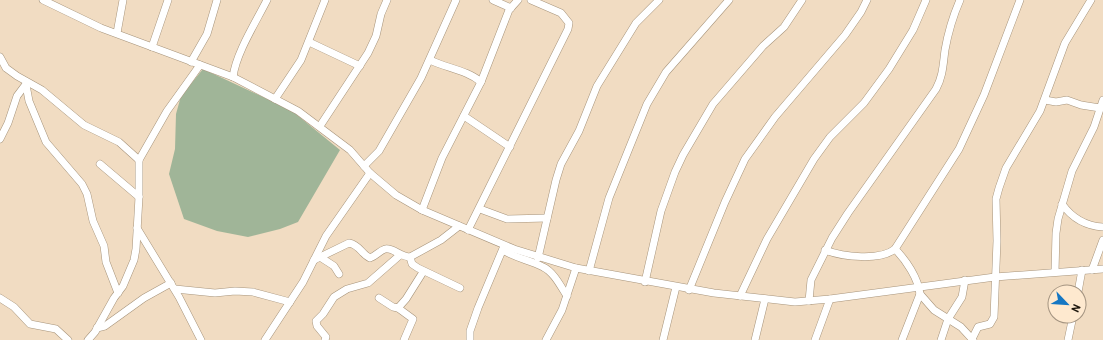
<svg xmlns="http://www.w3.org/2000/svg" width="1103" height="340" font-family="Barlow,sans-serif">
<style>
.green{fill:#a0b598}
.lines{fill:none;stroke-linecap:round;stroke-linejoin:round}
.minor-casing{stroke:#a7947b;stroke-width:8}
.minor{stroke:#fff;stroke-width:7}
</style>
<rect width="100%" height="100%" fill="#f1dcc2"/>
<polygon class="green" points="203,69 291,110 340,150 298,222 280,229 248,237 217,231 184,219 169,174 175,149 176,114 181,96"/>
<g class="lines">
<defs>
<g id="minor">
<polyline points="43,0 101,28 233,77 298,111 350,150 370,173 396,195 422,210 514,249 576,268 714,293 795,302 830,299 995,277 1103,269"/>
<polyline points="493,0 511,8"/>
<polyline points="117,33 123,0"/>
<polyline points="309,42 360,66"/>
<polyline points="152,47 168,0"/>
<polyline points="0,57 6,68 17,76 42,90 84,125 119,142 139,160 139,197 136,249 134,260 123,286 114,298 95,332 88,340"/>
<path d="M430,60c16,8 37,10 51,22"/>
<polyline points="191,62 207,34 217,0"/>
<path d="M233,77c3,-24 23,-55 34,-77"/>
<polyline points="26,85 29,101 46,142 82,184 87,194 93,221 104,246 106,262 118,293"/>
<polyline points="275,99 301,60 325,0"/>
<polyline points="1045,100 1056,102 1067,100 1081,105 1100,108"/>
<polyline points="464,116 510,147"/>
<polyline points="320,126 368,53 376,36 381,14 387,0"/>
<polyline points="0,139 8,123 17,96 26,84"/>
<polyline points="139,160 167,111 200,65"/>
<polyline points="100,164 139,197"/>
<polyline points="364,166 379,151 421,78 456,0"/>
<path d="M1062,204c10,14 23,22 41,23"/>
<polyline points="480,209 507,219 547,218"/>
<polyline points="422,210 442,158 481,82 509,10 518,0"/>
<polyline points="137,228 179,297 201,340"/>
<polyline points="468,230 568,29 569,23 561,13 531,0"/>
<path d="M895,249c11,11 23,29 25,45l-18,46"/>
<path d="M503,250c12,8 27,10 40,17 11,5 18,20 24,29"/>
<path d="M825,250c18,7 55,11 70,-1l64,-100 25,-54 36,-95"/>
<polyline points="320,257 334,266 339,274"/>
<polyline points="410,257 412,264 418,268 460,288"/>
<polyline points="538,258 556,180 561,164 579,131 597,86 636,23 659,0"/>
<path d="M314,260l35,-17c11,2 12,11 21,15 6,-2 9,-7 15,-9 7,-2 16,8 25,8l31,-17 18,-14"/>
<polyline points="1092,270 1103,240"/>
<polyline points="589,271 609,198 647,104 666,72 729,0"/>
<polyline points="1055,272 1056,233 1058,219 1072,171 1094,127 1103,100"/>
<polyline points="645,282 661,211 675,172 683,155 713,104 763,46 784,27 802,0"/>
<polyline points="175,289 215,293 235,291 253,292 290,302"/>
<polyline points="689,290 725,202 745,159 775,117 845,35 861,12 867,0"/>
<polyline points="1078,292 1082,270"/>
<polyline points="920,294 934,310 961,327 973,340"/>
<polyline points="740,296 767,239 814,159 830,137 864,103 889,69 913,30 926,0"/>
<polyline points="0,298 14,307 30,324 56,329 68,340"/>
<polyline points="379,298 393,307 398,308 406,299 423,272"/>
<path d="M809,301l2,-21 21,-42 16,-25 88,-124c7,-13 7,-24 9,-39 3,-17 8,-34 15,-50"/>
<polyline points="398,308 413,319 404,340"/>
<polyline points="97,328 105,326 144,298 171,283"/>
<polyline points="972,339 978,327 990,324 994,317 997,241 996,199 999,188 1006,168 1040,111 1065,43 1091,0"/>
<polyline points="265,340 303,282 326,236 370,173"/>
<polyline points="325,340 326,337 317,326 316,321 323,314 334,297 347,289 368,283 400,255"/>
<polyline points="470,340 470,331 478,308 504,246"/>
<polyline points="546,340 562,310 576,268"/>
<polyline points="663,340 676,287"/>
<polyline points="755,340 765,299"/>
<polyline points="815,340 830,299"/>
<polyline points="941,340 948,319 962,297 965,280"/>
<polyline points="1068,340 1073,316"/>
</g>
</defs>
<use href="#minor" class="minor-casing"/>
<use href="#minor" class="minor"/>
</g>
<g transform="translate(1067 304) rotate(115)"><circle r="19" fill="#fee9cf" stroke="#a49481"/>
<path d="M0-3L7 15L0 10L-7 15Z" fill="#1677c3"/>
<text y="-6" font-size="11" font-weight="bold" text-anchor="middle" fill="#1c150c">N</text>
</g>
</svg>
